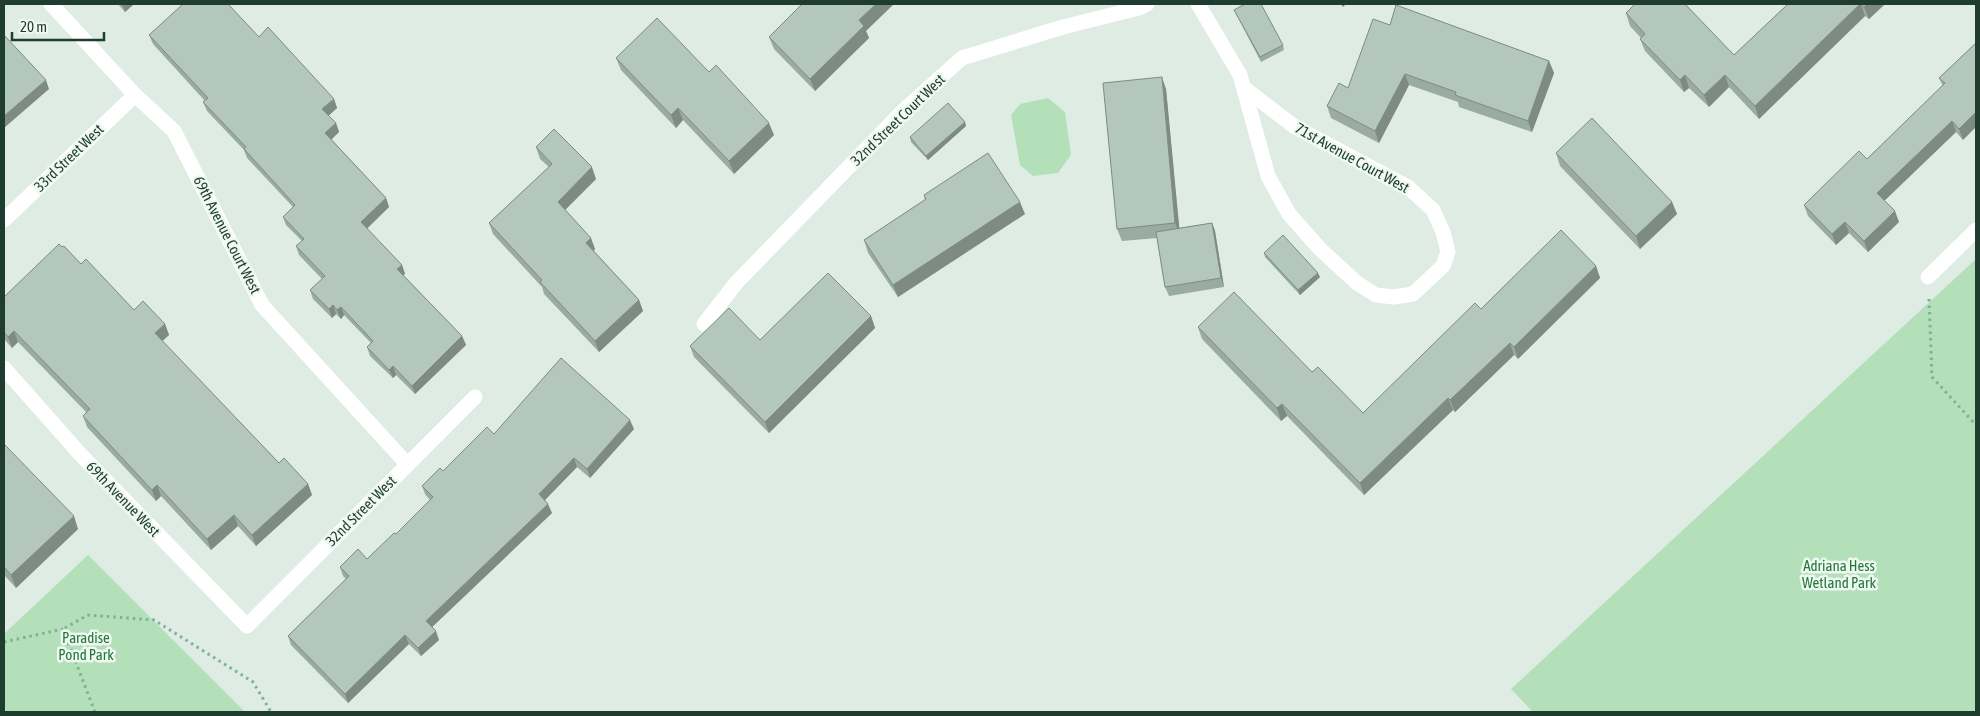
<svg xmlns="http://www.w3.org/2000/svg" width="1980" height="716" font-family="'Asap Condensed',sans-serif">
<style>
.green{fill:#b4e0b9}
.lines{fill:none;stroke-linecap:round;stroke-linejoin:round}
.path{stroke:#7bb399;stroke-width:3;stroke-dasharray:2.5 4;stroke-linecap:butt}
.street{stroke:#fff;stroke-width:15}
.wall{fill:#9aaba2}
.shaded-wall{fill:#7d8b84}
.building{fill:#b3c7bc;stroke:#7d8b84}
.labels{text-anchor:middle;stroke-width:5;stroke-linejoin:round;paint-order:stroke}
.street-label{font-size:15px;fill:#1e3d30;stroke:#eff8f2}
.park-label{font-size:15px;fill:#237937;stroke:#eff8f2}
</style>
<rect width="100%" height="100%" fill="#deece4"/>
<g class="green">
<polygon points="1048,98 1065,112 1071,155 1058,173 1033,176 1020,165 1011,115 1020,104"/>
<polygon points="1976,259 1976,712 1533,712 1511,689"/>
<polygon points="88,555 245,712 4,712 4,634"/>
</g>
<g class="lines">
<g class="path">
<polyline points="1929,299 1932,377 1976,425"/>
<polyline points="4,642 63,629"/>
<polyline points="95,712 63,629 88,615 154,620 253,682 271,712"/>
</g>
<g class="street">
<polyline points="51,4 135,95 174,131 262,305 407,464"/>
<polyline points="1198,4 1240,75 1268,176 1289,214 1320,249 1357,283 1376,295 1394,297 1413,294 1443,266 1448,252 1443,232 1433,210 1408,187 1295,127 1244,88"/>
<polyline points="4,220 135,95"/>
<polyline points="1928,277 1976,230"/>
<polyline points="704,324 737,282 904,110 962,58 1063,27 1139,8 1147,4"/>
<polyline points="4,368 80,454 247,626 475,397"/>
</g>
</g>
<g class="wall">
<polygon points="118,4 134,4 125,12"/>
<polygon points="1788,4 1885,4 1869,19 1865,16 1759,119 1729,87 1709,107 1689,88 1684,92 1645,51 1640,39 1641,38 1630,26 1626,13 1734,55"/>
<polygon points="1234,10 1283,45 1284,50 1261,62"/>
<polygon points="1390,25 1549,61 1554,73 1532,132 1459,107 1458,102 1409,85 1379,143 1331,118 1327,106 1348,88"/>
<polygon points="866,31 869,38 815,91 774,49 769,37"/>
<polygon points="149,35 259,37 334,99 337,108 328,116 336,123 339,132 331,139 386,198 389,207 367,229 402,265 405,274 403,275 462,336 466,345 415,394 396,375 393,378 370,356 367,347 371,343 344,315 341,319 336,314 332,318 313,299 310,290 322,279 299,255 296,246 302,241 286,225 283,217 293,207 247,158 244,150 207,111 203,102 205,101 153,44"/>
<polygon points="1976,43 1963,140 1956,132 1884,201 1899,222 1868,252 1849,233 1836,245 1808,216 1804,205 1867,159 1943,86 1939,78"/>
<polygon points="616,58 709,72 774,135 734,174 683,120 676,128 621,70"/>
<polygon points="1166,89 1179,228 1212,223 1215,231 1224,287 1169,296 1165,287 1157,238 1122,241 1117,229"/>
<polygon points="965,122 966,126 928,160 911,142 910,137"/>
<polygon points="536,147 596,179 565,210 595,249 594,251 639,300 643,311 599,352 544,294 542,287 493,234 489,223 549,167 540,159"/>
<polygon points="1556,153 1672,202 1677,214 1640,249 1560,166"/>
<polygon points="924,195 1025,214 898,297 868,253 864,240 925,200"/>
<polygon points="1264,253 1320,277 1300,295 1265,257"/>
<polygon points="81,264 134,310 165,324 169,335 162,341 279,463 308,484 312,495 256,546 238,526 211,550 161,496 156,501 87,427 83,416 87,413 18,342 12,348 4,339 4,297"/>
<polygon points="1596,266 1600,278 1518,359 1514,355 1455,412 1453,410 1364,495 1287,416 1281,421 1202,339 1198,327 1363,413 1481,309"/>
<polygon points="871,316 875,328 769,433 694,357 690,346 760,340"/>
<polygon points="634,429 590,478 577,467 545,500 552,513 432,627 439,640 421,656 409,644 348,703 291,645 288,636 346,579 343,576 340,567 367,559 396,534 430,500 425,494 422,486 443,471"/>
<polygon points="4,444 78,529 16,588 4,575"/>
</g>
<g class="shaded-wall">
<polygon points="122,4 134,4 125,12"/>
<polygon points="876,4 894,4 866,31 869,38 815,91 810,79 859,20"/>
<polygon points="1341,4 1346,4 1343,7"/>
<polygon points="1860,4 1861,4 1865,16 1759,119 1755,106"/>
<polygon points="1867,4 1885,4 1869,19 1864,7"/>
<polygon points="1549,61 1554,73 1532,132 1528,121"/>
<polygon points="1405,74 1409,85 1379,143 1375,131"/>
<polygon points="1685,75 1689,88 1684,92 1680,80"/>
<polygon points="1725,75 1729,87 1709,107 1704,95"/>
<polygon points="1162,77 1166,89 1180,235 1175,223"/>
<polygon points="46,80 49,89 4,128 4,116"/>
<polygon points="334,99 337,108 326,118 322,109"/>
<polygon points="678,108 683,120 676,128 671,115"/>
<polygon points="1976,112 1976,127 1963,140 1959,129"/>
<polygon points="1952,121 1956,132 1881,204 1877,193"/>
<polygon points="965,122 966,126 928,160 926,156"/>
<polygon points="336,123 339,132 329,142 325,133"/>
<polygon points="769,123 774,135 734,174 729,161"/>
<polygon points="592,167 596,179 562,213 558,202"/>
<polygon points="386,198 389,207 364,231 361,222"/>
<polygon points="1020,202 1025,214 898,297 893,285"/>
<polygon points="1672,202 1677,214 1640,249 1636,236"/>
<polygon points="1895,211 1899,222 1868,252 1864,241"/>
<polygon points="1845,222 1849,233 1836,245 1832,234"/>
<polygon points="1212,223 1215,231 1224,287 1221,278"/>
<polygon points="591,238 595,249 590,254 586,243"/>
<polygon points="402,265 405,274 400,278 397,269"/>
<polygon points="1596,266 1600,278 1518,359 1514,347"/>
<polygon points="1318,273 1320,277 1300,295 1298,290"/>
<polygon points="639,300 643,311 599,352 595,341"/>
<polygon points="333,305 336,314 332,318 329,309"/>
<polygon points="341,307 344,315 341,319 337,310"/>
<polygon points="871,316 875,328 769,433 765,422"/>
<polygon points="165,324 169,335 159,344 155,333"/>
<polygon points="14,331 18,342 12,348 8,337"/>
<polygon points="462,336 466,345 415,394 412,386"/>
<polygon points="1510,343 1514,355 1455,412 1450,400"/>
<polygon points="393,366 396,375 393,378 389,370"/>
<polygon points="1448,398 1453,410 1364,495 1360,483"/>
<polygon points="1282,404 1287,416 1281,421 1277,408"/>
<polygon points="630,420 634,429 590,478 587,469"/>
<polygon points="574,458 577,467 542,503 539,494"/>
<polygon points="308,484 312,495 256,546 252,535"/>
<polygon points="157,485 161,496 156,501 152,490"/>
<polygon points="548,504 552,513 429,630 426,621"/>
<polygon points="234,515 238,526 211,550 207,539"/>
<polygon points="74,516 78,529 16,588 11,575"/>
<polygon points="436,631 439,640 421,656 418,648"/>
<polygon points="405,635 409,644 348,703 345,694"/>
</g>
<g class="building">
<polygon points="183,4 228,4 259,37 268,27 334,99 322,109 336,123 325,133 386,198 361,222 402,265 397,269 462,336 412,386 393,366 389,370 367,347 373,341 341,307 337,310 333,305 329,309 310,290 325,276 296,246 304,239 283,217 295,205 244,149 246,147 203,102 208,98 149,35"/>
<polygon points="802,4 876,4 859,20 864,26 810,79 769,37"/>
<polygon points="1245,4 1261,4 1283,45 1260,57 1234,10"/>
<polygon points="1635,4 1685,4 1734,55 1788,4 1860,4 1755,106 1725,75 1704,95 1685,75 1680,80 1640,39 1645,34 1626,13"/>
<polygon points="1861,4 1867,4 1864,7"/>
<polygon points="1396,5 1549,61 1528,121 1455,95 1456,92 1405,74 1375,131 1327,106 1339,83 1348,88 1373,19 1390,25"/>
<polygon points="657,18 709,72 716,65 769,123 729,161 678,108 671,115 616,58"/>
<polygon points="4,35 46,80 4,116"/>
<polygon points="1976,43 1976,112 1959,129 1952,121 1877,193 1895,211 1864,241 1845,222 1832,234 1804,205 1859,151 1867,159 1945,83 1939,78"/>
<polygon points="1162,77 1175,223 1117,229 1103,83"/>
<polygon points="948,103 965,122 926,156 910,137"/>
<polygon points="1592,118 1672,202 1636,236 1556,153"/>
<polygon points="554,129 592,167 558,202 591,238 586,243 639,300 595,341 540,282 542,280 489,223 552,164 536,147"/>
<polygon points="988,153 1020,202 893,285 864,240 926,199 924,195"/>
<polygon points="1212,223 1221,278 1165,287 1156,232"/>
<polygon points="1561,230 1596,266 1514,347 1510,343 1450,400 1448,398 1360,483 1282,404 1277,408 1198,327 1234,292 1312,372 1318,367 1363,413 1475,303 1481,309"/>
<polygon points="1283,235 1318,273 1298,290 1264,253"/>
<polygon points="59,244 62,247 64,246 81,264 86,259 134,310 143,301 165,324 155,333 279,463 284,458 308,484 252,535 234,515 207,539 157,485 152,490 83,416 90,409 14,331 8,337 4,332 4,297"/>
<polygon points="828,273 871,316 765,422 690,346 729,308 760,340"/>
<polygon points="561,358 630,420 587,469 574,458 539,494 548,504 426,621 436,631 418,648 405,635 345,694 288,636 349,576 340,567 358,549 367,559 394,533 396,534 433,497 422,486 440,468 443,471 487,427 494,434"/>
<polygon points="4,444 74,516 11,575 4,567"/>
</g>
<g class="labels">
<g class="street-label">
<text transform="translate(898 120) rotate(-44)" y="5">32nd Street Court West</text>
<text transform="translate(69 158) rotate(-44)" y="5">33rd Street West</text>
<text transform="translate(1352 158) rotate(29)" y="5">71st Avenue Court West</text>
<text transform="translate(227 235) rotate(63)" y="5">69th Avenue Court West</text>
<text transform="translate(123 499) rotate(46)" y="5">69th Avenue West</text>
<text transform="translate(361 511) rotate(-45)" y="5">32nd Street West</text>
</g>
<g class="park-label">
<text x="1839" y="571">Adriana Hess<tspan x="1839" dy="17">Wetland Park</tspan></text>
<text x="86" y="643">Paradise<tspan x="86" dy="17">Pond Park</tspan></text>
</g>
</g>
<rect width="1980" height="716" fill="none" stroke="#1e3d30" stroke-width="10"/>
<path d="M12 32v8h92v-8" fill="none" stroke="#1e3d30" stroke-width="2.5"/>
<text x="20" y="32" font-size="15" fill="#1e3d30" stroke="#eff8f2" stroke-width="4" paint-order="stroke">20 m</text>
</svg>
